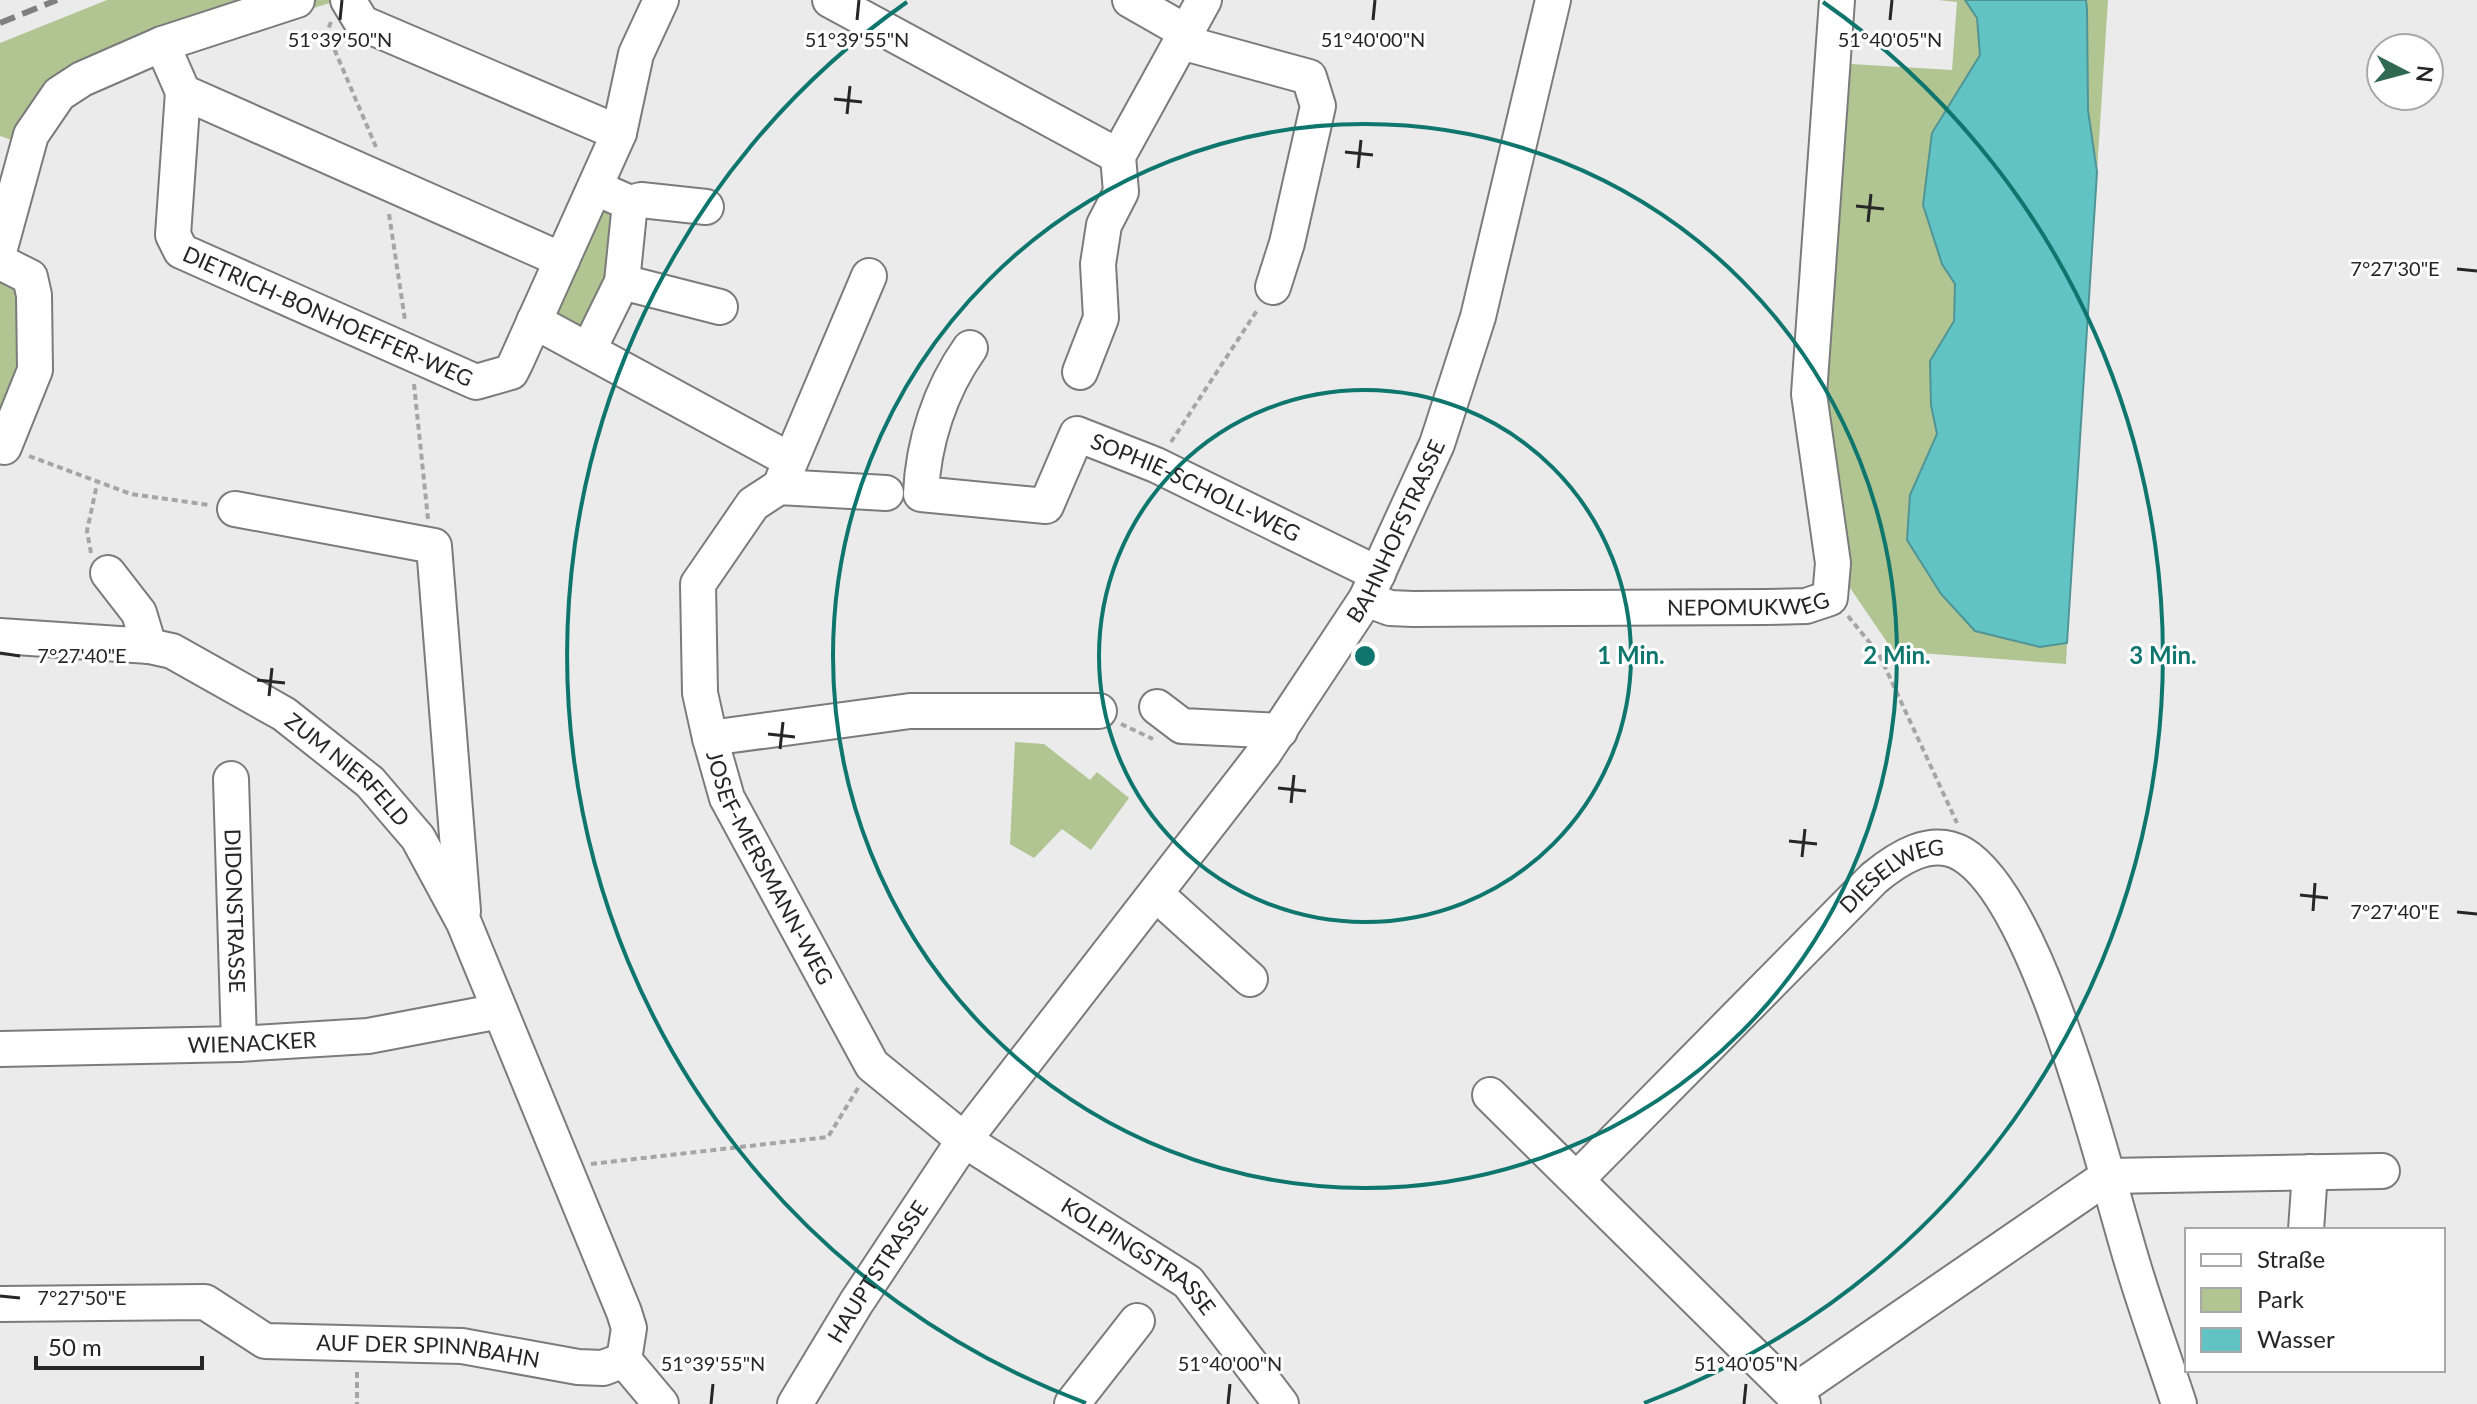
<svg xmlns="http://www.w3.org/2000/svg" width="2477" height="1404" font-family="Lato,sans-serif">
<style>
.green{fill:#b0c591}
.water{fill:#62c3c4;stroke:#509495;stroke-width:2}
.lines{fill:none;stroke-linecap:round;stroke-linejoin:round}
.minor-casing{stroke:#7b7b7c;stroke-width:38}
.path{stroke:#a5a5a6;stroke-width:4;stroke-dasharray:6 4;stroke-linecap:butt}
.minor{stroke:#fff;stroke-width:34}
.rail{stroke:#808080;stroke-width:6;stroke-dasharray:16 8;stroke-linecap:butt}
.ticks{fill:none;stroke:#262626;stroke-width:3}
.ring{fill:none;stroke:#0f766e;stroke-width:4}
.labels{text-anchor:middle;stroke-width:6;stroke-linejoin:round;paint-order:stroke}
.street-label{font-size:22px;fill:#262626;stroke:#fff}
.ticks-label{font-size:20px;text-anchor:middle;fill:#262626;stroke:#fff;stroke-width:6;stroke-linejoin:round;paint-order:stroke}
.centre{fill:#0f766e;stroke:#fff;stroke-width:4}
.ring-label{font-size:24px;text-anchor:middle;font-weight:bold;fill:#0f766e;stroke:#fff;stroke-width:6;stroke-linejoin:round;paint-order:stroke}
</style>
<rect width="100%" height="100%" fill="#ebebec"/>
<g class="green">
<polygon points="107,0 340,0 241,30 91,89 53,124 36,148 0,136 0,43"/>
<polygon points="1938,0 1965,0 1977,18 1980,55 1958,92 1942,264 1955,284 1954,321 1930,361 1931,405 1937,434 1910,495 2040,647 2067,643 2066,664 1893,651 1844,579 1801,365 1834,63 1952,70 1957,2"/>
<polygon points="2086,0 2108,0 2097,172 2088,110"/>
<polygon points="596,209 617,211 625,224 593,332 547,318"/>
<polygon points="0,279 17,279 30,368 0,431"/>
<polygon points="1015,742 1044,744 1090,780 1097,772 1129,798 1091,850 1062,829 1034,858 1010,844"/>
</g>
<polygon class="water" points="1965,0 2086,0 2087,9 2088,110 2097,172 2067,643 2040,647 1975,631 1941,594 1907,540 1910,495 1937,434 1931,405 1930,361 1954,321 1955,284 1942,264 1923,205 1932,133 1980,55 1977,18"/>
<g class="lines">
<defs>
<g id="minor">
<polyline points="348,0 362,23 619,133"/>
<polyline points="830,0 1118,156"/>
<polyline points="1130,0 1186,32"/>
<polyline points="1181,42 1309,77 1318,106 1287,243 1273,287"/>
<polyline points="162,44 183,92 562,260"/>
<path id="s1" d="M183,92l-10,143 8,16 295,131 35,-10 5,-10 103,-229 17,-79 25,-54"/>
<polyline points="630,203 641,200 706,207"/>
<polyline points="0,248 31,135 59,94 82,79 162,44 297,0"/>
<polyline points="0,262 30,277 34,295 35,370 4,447 0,445"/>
<polyline points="622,282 720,307"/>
<polyline points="534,321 790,460"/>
<path id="s2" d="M970,348c-30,42 -47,95 -49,146l125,12 31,-72 79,31 222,109"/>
<polyline points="589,349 622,282 630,203 596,188"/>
<polyline points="1080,372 1101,318 1098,264 1104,225 1121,192 1118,156 1204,0"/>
<polyline points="783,479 869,276"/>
<polyline points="235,509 434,546 463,911"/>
<polyline points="108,573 139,613 149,646"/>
<path id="s3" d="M1366,599l24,9 23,1 353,-2 40,-1 24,-8 3,-35 -24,-169 28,-394"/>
<path id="s4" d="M0,636l149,10 23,5 112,63 86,68 48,56 46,85 160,389 5,16 -5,32"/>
<polyline points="1157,707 1182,726 1280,731"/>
<path id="s5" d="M1099,711h-189l-200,27 17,60 145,267 92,75 224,142 93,122"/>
<polyline points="710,738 700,693 698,584 753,504 779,487 886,493"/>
<path id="s6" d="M231,779l8,265"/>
<polyline points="1157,895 1250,979"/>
<path id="s7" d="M0,1049l239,-5 129,-8 132,-25"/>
<polyline points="1490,1095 1803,1404"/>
<path id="s8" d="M1577,1179l297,-301c23,-19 57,-42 88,-24 79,47 143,320 171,411 14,47 31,93 46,139"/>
<polyline points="2306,1230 2310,1172"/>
<path id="s9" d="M0,1304l205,-2 60,39 197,5 116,21 25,1 21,-8"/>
<polyline points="624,1360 661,1404"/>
<polyline points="1792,1393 2108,1176 2382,1171"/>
<path id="s10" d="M795,1404l61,-101 108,-163 300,-387 102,-154 71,-155 41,-127 75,-317"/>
<polyline points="1072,1404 1137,1321"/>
</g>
</defs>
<use href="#minor" class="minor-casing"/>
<g class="path">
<polyline points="331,22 327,32 376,147"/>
<polyline points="389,214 405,320"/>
<polyline points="414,384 428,519"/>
<polyline points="1171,442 1258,309"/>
<polyline points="29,456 131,494 209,505"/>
<polyline points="91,553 87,531 97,484"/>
<polyline points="1848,616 1879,654 1957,823"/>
<polyline points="1121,724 1153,739"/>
<polyline points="591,1164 828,1137 858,1088"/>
<polyline points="357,1372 357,1404"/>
</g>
<use href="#minor" class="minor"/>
<polyline class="rail" points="0,23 57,0"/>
</g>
<path class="ticks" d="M340,20l2,-20M857,20l2,-20M1373,20l2,-20M1890,20l2,-20M834,99l28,3M847,114l3,-28M1345,152l28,3M1358,168l3,-28M1856,206l28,3M1868,222l3,-28M2457,269l20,2M0,653l20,3M257,680l28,3M269,696l3,-28M768,734l27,3M780,749l3,-27M1278,788l28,3M1291,803l3,-28M1789,841l28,3M1802,857l3,-28M2300,895l28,3M2313,911l2,-28M2457,912l20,2M0,1296l20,2M711,1404l2,-20M1228,1404l2,-20M1744,1404l2,-20"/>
<g class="ring">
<circle cx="1365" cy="656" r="266"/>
<circle cx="1365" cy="656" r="532"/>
<path d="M1086 1403A798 798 0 0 1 907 2M1823 2A798 798 0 0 1 1644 1403"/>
</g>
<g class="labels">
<g class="street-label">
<text dy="8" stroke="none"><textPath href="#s1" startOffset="322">DIETRICH-BONHOEFFER-WEG</textPath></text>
<text dy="8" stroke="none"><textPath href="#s2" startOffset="490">SOPHIE-SCHOLL-WEG</textPath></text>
<text dy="8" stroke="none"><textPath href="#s10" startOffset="1062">BAHNHOFSTRASSE</textPath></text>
<text dy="8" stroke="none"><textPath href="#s3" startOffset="384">NEPOMUKWEG</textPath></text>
<text dy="8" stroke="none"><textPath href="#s4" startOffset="386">ZUM NIERFELD</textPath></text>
<text dy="8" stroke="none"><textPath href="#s5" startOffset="534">JOSEF-MERSMANN-WEG</textPath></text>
<text dy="8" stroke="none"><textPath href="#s8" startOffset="440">DIESELWEG</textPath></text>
<text dy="8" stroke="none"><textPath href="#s6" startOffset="132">DIDONSTRASSE</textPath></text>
<text dy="8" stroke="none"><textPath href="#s7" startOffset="252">WIENACKER</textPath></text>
<text dy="8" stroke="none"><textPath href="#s5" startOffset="1086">KOLPINGSTRASSE</textPath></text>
<text dy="8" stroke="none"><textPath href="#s10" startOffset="156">HAUPTSTRASSE</textPath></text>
<text dy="8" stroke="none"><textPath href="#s9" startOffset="440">AUF DER SPINNBAHN</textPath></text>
</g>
</g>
<g class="ticks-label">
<text x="340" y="47">51°39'50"N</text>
<text x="857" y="47">51°39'55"N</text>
<text x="1373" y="47">51°40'00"N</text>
<text x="1890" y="47">51°40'05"N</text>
<text x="2395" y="276">7°27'30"E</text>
<text x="82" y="663">7°27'40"E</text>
<text x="2395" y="919">7°27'40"E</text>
<text x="82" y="1305">7°27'50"E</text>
<text x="713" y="1371">51°39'55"N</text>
<text x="1230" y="1371">51°40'00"N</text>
<text x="1746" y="1371">51°40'05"N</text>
</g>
<circle cx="1365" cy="656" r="12" class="centre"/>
<g class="ring-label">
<text x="1631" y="664">1 Min.</text>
<text x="1897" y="664">2 Min.</text>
<text x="2163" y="664">3 Min.</text>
</g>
<rect x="2185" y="1228" width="260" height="144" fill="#ffffff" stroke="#a8a8a8" stroke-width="2"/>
<rect x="2201" y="1254" width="40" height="12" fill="#ffffff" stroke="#a8a8a8" stroke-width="2"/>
<text x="2257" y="1268" font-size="24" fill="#262626">Straße</text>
<rect x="2201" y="1288" width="40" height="24" fill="#b0c591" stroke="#a8a8a8" stroke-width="2"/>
<text x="2257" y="1308" font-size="24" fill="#262626">Park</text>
<rect x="2201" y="1328" width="40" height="24" fill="#62c3c4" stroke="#a8a8a8" stroke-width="2"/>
<text x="2257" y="1348" font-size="24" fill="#262626">Wasser</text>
<g transform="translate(2405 72) rotate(96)"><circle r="38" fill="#ffffff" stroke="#a8a8a8" stroke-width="2"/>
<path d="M0-6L14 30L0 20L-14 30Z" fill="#306951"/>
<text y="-12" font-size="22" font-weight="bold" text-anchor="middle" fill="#262626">N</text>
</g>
<path d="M36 1356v12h166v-12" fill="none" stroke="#262626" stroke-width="4"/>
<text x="48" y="1356" font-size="24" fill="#262626" stroke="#ffffff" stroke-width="6" paint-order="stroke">50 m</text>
</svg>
